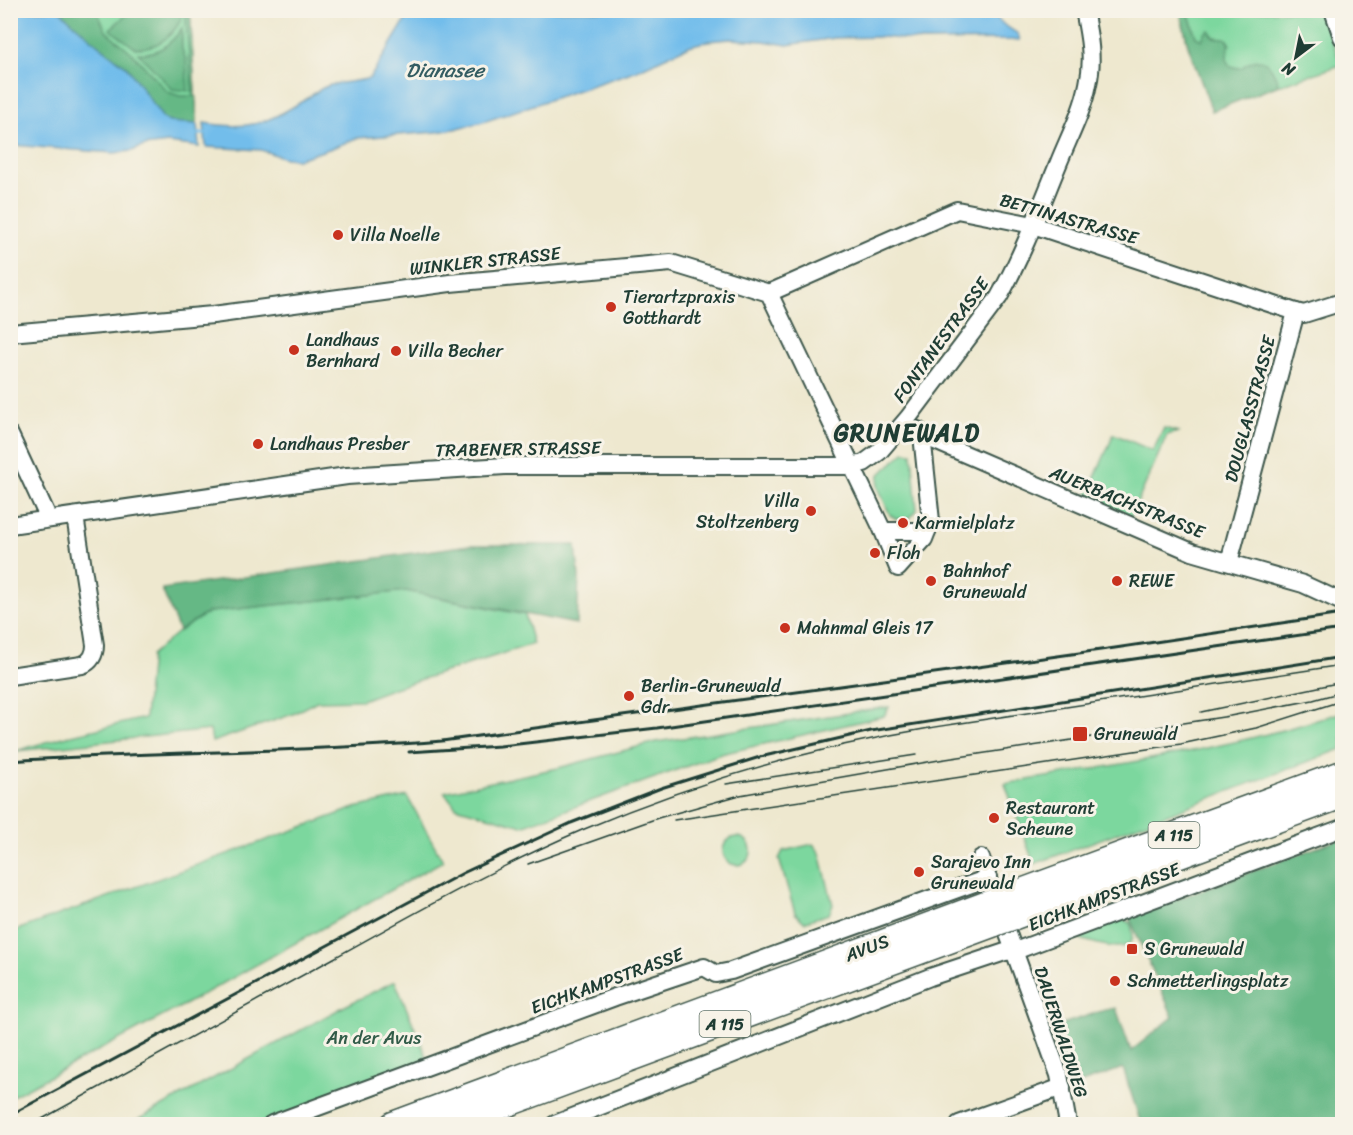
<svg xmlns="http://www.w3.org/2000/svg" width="1353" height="1135" font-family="Sriracha,sans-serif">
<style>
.green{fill:#7cd79e;stroke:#4e8a69;stroke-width:1.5}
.forest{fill:#65b885;stroke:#427a5c;stroke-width:1.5}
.water{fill:#72bdeb;stroke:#487d90;stroke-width:1.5}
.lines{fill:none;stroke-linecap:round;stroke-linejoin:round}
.stream{stroke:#72bdeb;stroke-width:3}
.minor-casing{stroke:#3e574b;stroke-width:20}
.highway-casing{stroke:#3e574b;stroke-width:27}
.minor{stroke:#fff;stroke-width:16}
.highway{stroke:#fff;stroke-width:24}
.tram{stroke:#1f3d34;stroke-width:1.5}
.rail{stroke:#1f3d34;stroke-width:3}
.highway-bridge-casing{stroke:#3e574b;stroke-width:27;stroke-linecap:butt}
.highway-bridge{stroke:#fff;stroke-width:24}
.poi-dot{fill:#c8321e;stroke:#f7f3e8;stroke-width:2}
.labels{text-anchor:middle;stroke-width:6;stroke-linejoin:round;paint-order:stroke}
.shield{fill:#f7f3e8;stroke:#60746a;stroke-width:1.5}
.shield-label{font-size:16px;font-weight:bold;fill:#1f3d34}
.street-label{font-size:18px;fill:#1f3d34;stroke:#f7f3e8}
.poi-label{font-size:18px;fill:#1f3d34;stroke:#f7f3e8;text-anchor:start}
.park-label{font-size:18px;fill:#325c49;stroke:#f7f3e8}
.water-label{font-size:20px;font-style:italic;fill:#345d62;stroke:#f7f3e8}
.district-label{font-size:24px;font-weight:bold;letter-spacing:1.5px;fill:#1f3d34;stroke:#f7f3e8}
</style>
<rect width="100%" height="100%" fill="#f7f3e8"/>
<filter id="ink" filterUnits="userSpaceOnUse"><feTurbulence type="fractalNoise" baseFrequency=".0167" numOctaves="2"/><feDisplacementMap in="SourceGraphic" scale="12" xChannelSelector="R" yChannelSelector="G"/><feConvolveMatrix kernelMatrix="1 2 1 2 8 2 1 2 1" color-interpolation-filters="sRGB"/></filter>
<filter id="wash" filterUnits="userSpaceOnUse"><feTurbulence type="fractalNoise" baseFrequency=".008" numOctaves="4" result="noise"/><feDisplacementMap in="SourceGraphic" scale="24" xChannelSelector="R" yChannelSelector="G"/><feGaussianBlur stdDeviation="1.35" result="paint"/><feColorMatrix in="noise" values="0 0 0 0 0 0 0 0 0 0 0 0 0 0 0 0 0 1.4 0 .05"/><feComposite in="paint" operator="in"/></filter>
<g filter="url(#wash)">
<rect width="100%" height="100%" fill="#eee8cf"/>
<g class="green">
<polygon points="59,11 190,11 197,124"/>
<polygon points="1180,11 1321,11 1341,65 1267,89 1212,111 1188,45"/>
<polygon points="1164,428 1178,432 1167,435 1131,517 1086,497 1114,434 1153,451"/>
<polygon points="904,452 912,453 917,510 909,519 896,519 890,515 878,487 879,475"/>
<polygon points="406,591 525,615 533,644 391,689 362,700 317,701 293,714 212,742 210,730 16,751 63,737 145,718 151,655 179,631 209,612"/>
<polygon points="889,707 884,716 721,754 522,826 456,807 444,792 558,768 656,742"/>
<path d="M1342,712v37l-308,115 -29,-80c113,-20 228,-35 337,-72z"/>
<polygon points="407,796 443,861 184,1005 11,1097 11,932 355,808"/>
<circle cx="737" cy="851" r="14"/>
<polygon points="813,844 820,853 833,905 829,914 804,922 795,913 779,859 783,851"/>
<path d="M1122,918l8,5c16,40 -39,19 -56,14z"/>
<polygon points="395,981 429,1062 260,1124 130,1124 343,1007"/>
</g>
<g class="forest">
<polygon points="59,11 97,11 106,31 131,52 168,92 180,96 196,96 197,124 169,122 162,117 127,67 97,44"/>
<path d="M131,11h50v9c-11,18 -24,29 -46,28l-25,-19z"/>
<polygon points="185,11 190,11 195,92 192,92"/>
<path d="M1180,11h8l8,26 6,3 2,-6 5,-4 5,7c7,2 12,-2 16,6 -3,12 -9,25 11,25 22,-17 30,-5 38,17l-67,26 -24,-66z"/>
<path d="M182,28v21l4,11 2,31 -16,-2 -34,-36c20,2 33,-9 44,-25z"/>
<polygon points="469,545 576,545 579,577 577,624 406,591 209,612 179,631 162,589"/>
<polygon points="1342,838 1342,1124 1141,1124 1123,1068 1068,1088 1050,1028 1105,1010 1116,1008 1131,1051 1173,1017 1129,917"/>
</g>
<g class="water">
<polygon points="59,10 97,44 127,67 162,117 169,122 197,124 199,147 168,143 144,146 132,151 114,153 11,145 11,11"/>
<path d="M989,10l14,14 15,10 2,6 -98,1 -40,-4 -47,1 -48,7 -23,-4 -34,-2 -22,2 -19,5 -54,25 -152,51 -29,7 -17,3 -80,6 -25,10 -34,11 -13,-1 -24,-8 -55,-3 -2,-24c42,7 61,2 97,-21 8,-4 15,-11 24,-15 13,-6 30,-4 45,-9l38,-62 8,-5z"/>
</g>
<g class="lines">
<polyline class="stream" points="198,134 205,134"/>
</g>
</g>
<g filter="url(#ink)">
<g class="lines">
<defs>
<g id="minor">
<polyline points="1333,10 1342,37"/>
<polyline points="769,293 957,210 1033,225 1296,312"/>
<polyline points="10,333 213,315 450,283 671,263 769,293 883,531 898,568 924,539 931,521 922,435"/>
<polyline points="918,430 922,435 935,441 1192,552 1303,584 1342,602"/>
<polyline points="10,435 49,519"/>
<path d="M10,525l337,-49 158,-10h346l13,-3 15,-11 29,-34 91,-121c24,-43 41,-89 60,-135 10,-25 24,-51 29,-78 6,-25 1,-49 -4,-74"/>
<polyline points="883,531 927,531"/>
<polyline points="1229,562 1296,312 1304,314 1342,302"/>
<path d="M10,676l72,-11c9,-3 13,-11 13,-20l-20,-129"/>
<polyline points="981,858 991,887"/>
<polyline points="1008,934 1059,1075 1068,1124"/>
<polyline points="272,1124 615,997 704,967 716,974 731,971 988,878"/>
<polyline points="555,1124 930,977 1005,952 1015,951 1342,828"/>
<polyline points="959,1124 1062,1087"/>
</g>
<g id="highway">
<polyline points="1005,897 1342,773"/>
<polyline points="1012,918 1342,796"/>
<polyline points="393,1124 988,903"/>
<polyline points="454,1124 995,924"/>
</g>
</defs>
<use href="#minor" class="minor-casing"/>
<use href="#highway" class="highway-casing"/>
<use href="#minor" class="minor"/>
<use href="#highway" class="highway"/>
<g class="tram">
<polyline points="1201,712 1342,682"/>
<polyline points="726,784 916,755"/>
<polyline points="674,820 1181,744 1256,728 1341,701"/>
<polyline points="528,864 658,818 740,795 939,760 1230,716 1313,700 1342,692"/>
<path d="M33,1124c100,-55 200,-111 301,-166 81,-45 162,-91 248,-128 113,-48 232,-83 353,-103l407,-62"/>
</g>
<g class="rail">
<polyline points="409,752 500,746 657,728 1342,629"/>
<path d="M10,761c144,-10 289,-8 432,-20l673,-93 227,-34"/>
<polyline points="10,1115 463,873 571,823 661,788 760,757 871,731 1342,657"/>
</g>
<defs>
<g id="highway-bridge">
<polyline points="988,903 1005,897"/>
<polyline points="995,924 1012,918"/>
</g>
</defs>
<use href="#highway-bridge" class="highway-bridge-casing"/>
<use href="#highway-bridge" class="highway-bridge"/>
</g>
</g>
<g class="poi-dot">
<circle cx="338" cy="235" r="6"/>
<circle cx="611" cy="307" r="6"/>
<circle cx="294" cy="350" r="6"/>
<circle cx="396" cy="351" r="6"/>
<circle cx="258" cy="444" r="6"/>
<circle cx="811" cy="511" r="6"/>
<circle cx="903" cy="523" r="6"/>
<circle cx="875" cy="553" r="6"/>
<circle cx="931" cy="581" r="6"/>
<circle cx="1117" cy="581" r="6"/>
<circle cx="785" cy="628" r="6"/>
<circle cx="629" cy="696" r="6"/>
<rect x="1072" y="726" width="16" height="16" rx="3"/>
<circle cx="994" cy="818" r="6"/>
<circle cx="919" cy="872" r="6"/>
<rect x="1126" y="943" width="12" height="12" rx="3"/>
<circle cx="1115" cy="981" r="6"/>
</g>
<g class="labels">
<g class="shield">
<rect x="1148.5" y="822" width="51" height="26" rx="4.5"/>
<rect x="699.5" y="1011" width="51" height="26" rx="4.5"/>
</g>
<g class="shield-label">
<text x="1174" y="841">A 115</text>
<text x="725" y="1030">A 115</text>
</g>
<g class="street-label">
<text transform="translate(1069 219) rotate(16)" y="6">BETTINASTRASSE</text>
<text transform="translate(485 261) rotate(-6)" y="6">WINKLER STRASSE</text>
<text transform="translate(941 340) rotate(-54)" y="6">FONTANESTRASSE</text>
<text transform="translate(1250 409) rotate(-75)" y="6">DOUGLASSTRASSE</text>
<text transform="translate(518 449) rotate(-1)" y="6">TRABENER STRASSE</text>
<text transform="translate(1127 502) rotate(22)" y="6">AUERBACHSTRASSE</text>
<text transform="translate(1104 897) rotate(-21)" y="6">EICHKAMPSTRASSE</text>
<text transform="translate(867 948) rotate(-21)" y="6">AVUS</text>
<text transform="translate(607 981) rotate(-20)" y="6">EICHKAMPSTRASSE</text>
<text transform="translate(1061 1032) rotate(72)" y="6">DAUERWALDWEG</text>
</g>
<g class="poi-label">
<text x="350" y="241">Villa Noelle</text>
<text x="623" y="303">Tierartzpraxis<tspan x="623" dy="21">Gotthardt</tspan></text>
<text x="306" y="346">Landhaus<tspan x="306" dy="21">Bernhard</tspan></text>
<text x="408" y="357">Villa Becher</text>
<text x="270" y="450">Landhaus Presber</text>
<text x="799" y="507" text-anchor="end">Villa<tspan x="799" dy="21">Stoltzenberg</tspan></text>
<text x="915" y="529">Karmielplatz</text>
<text x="887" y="559">Floh</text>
<text x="943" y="577">Bahnhof<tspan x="943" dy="21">Grunewald</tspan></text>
<text x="1129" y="587">REWE</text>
<text x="797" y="634">Mahnmal Gleis 17</text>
<text x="641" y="692">Berlin-Grunewald<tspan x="641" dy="21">Gdr</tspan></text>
<text x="1094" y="740">Grunewald</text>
<text x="1006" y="814">Restaurant<tspan x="1006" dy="21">Scheune</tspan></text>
<text x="931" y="868">Sarajevo Inn<tspan x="931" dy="21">Grunewald</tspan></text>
<text x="1144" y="955">S Grunewald</text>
<text x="1127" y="987">Schmetterlingsplatz</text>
</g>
<g class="park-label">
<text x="374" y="1044">An der Avus</text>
</g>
<g class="water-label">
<text x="445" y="77">Dianasee</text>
</g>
<g class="district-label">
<text x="907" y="441">GRUNEWALD</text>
</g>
</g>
<rect width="1353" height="1135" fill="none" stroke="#f7f3e8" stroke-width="36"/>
<g transform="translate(1296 57) rotate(212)" stroke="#f7f3e8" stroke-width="4.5" paint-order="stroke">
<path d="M0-4.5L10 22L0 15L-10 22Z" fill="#1f3d34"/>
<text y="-9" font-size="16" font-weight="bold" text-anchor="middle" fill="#1f3d34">N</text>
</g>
</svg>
